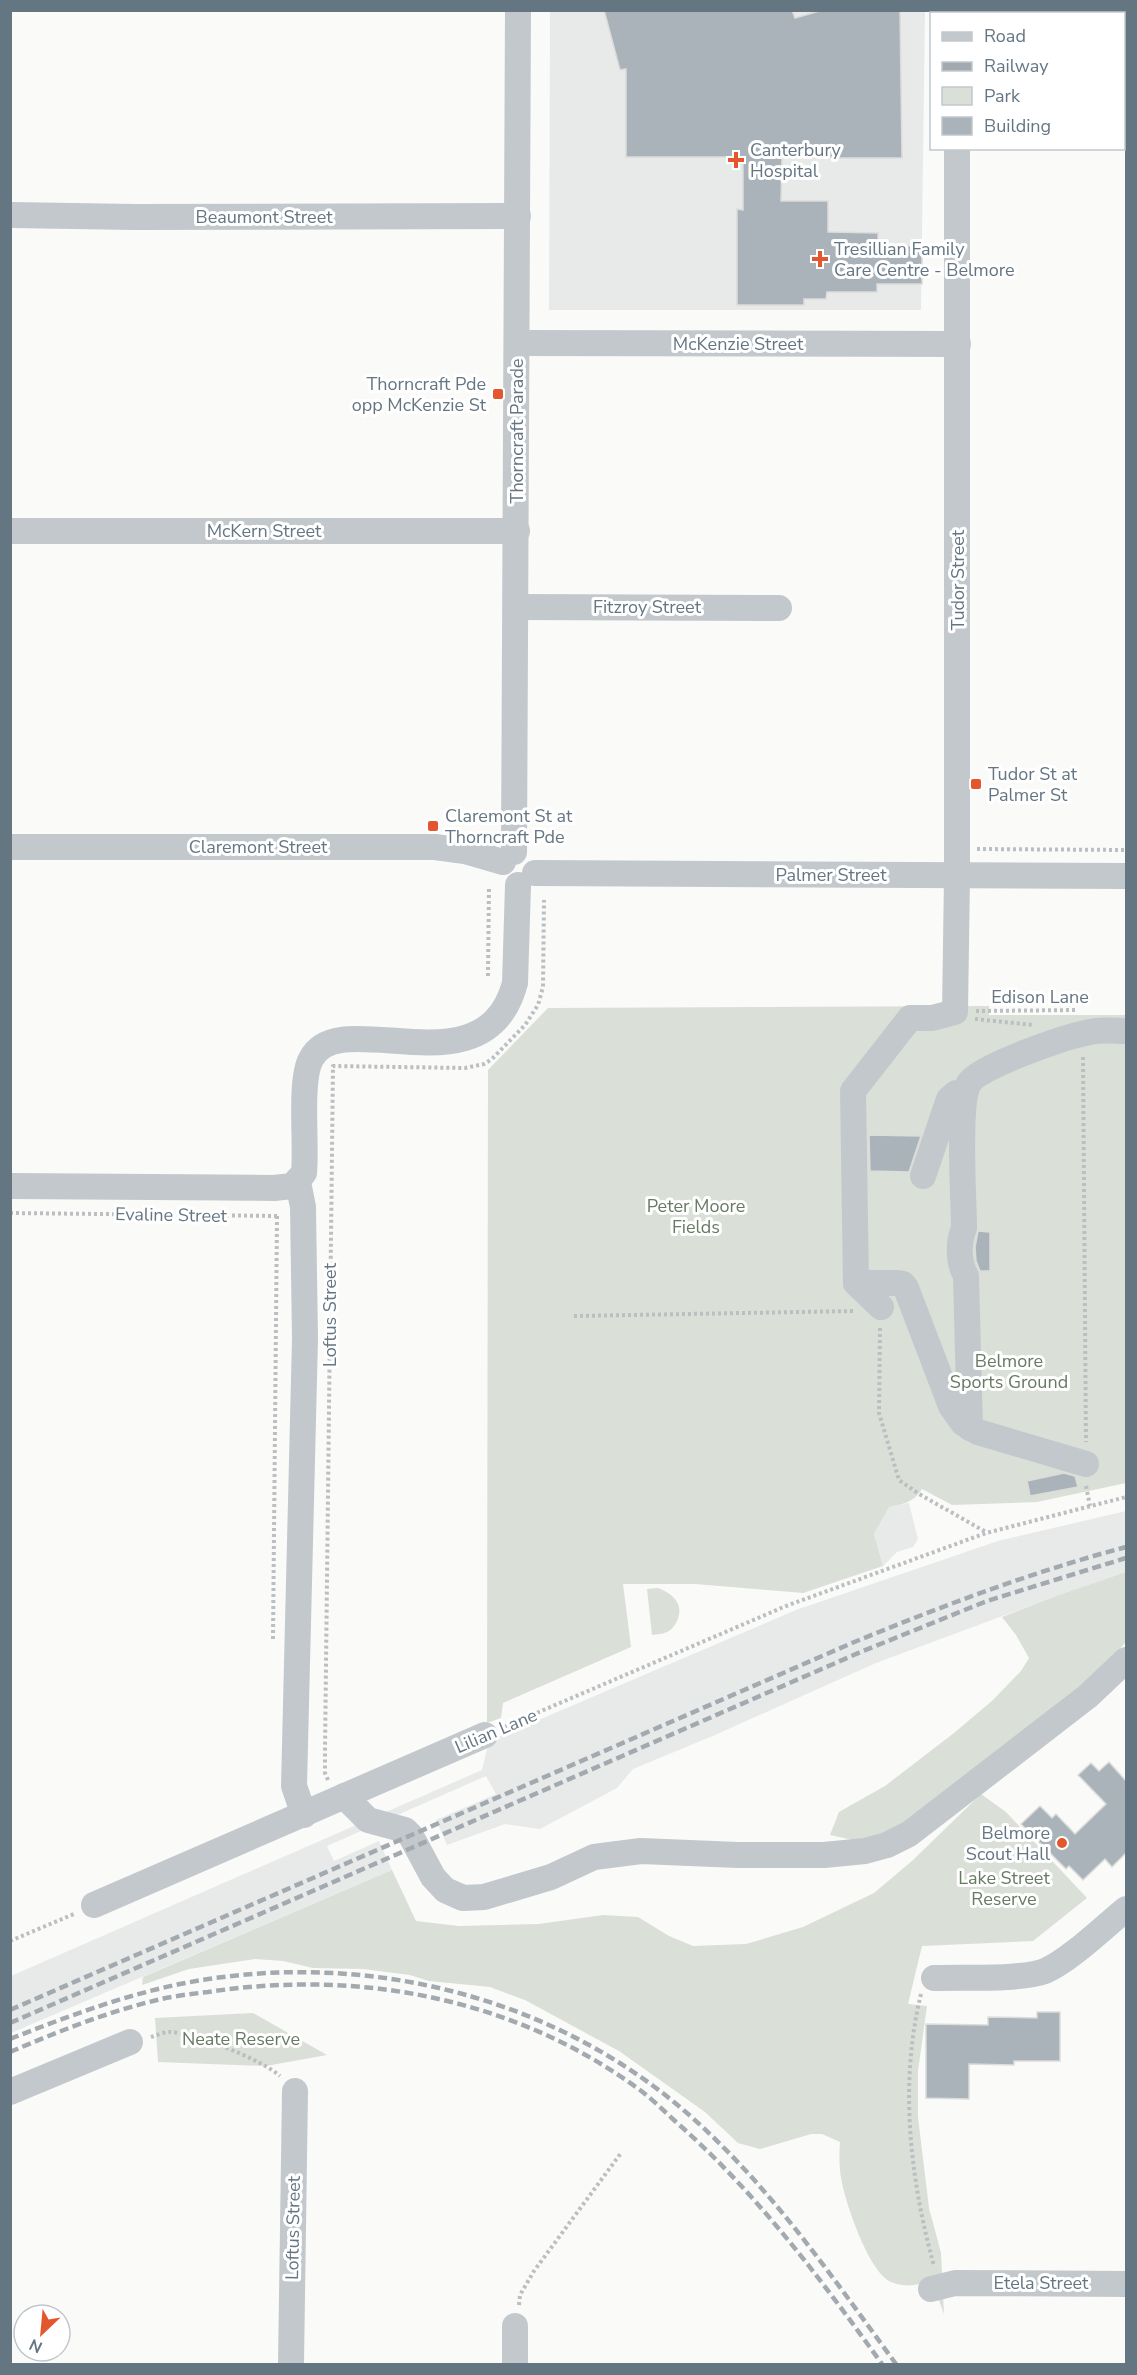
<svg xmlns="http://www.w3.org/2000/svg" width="1137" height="2375" font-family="'Nunito Sans',sans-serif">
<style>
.built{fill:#e8e9e9}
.green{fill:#dadfd7}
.building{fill:#aab3b9;stroke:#dcdcda;stroke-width:1.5}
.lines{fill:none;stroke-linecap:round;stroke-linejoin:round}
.path{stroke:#bbbfc2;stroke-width:4;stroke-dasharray:3 3;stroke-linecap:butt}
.minor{stroke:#c3c8cc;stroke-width:26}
.rail{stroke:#a2aab0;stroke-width:4.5;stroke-dasharray:9 4.5;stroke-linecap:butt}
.poi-dot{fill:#e4572e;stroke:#fff;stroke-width:2}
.labels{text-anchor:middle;stroke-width:6;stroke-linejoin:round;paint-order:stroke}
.poi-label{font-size:18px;fill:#657683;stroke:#fff;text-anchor:start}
.street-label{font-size:18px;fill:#657683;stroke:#fff}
.park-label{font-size:18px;fill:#687a64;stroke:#fff}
</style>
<rect width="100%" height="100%" fill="#fafaf8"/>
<g class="built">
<polygon points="550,11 925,11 921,310 549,310"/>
<polygon points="909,1503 918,1539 913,1547 897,1552 883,1566 874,1534 889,1507"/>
<polygon points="1126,1511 1126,1572 1056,1596 876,1663 715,1735 633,1769 617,1788 540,1829 505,1824 447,1845 436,1820 496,1794 486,1776 327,1846 334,1861 379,1841 392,1870 11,2033 11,1976 482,1770 489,1741 796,1610 998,1541"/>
</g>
<g class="green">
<path d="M989,1006v9h137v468l-89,19 -85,3 -30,-16c-8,13 -18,15 -33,18l-15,27 9,32 -80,27 -108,-9h-72l8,63 -128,56 -2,15 -14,5 1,-653 60,-62z"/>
<polygon points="1126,1572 1126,1642 1100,1670 930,1810 882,1836 853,1840 830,1835 839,1812 885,1786 954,1733 993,1700 1021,1671 1029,1658 1016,1635 1002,1617 1056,1596"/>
<path d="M658,1588c14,5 27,16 19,33 -2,5 -6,9 -10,11 -4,2 -10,2 -15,3l-5,-46z"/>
<path d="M981,1794l25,18 81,86 -54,43 -111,5 -14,58 19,2 -9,65v46l11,91 12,45 3,61 -12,-33c-15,4 -27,7 -41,1 -22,-10 -44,-75 -49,-99 -3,-14 -3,-27 -2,-41l-18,-8h-11l-51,15 -22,-6 -33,-31 -86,-61 -94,-51 -35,-13 -61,-6 -19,-6 -47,-6 -50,-1 -30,-7 -28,-2 -66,10 -47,16 1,-8 249,-107 24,51 43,5 80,-2 64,-9 35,2 31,19 24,10 53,-2 57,-17 71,-34 38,-32z"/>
<polygon points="253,2013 327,2055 266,2066 158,2062 155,2018"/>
</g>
<g class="building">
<polygon points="604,10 792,10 795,18 823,10 900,10 902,158 782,158 781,201 828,201 828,232 878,233 878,246 922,246 922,284 877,284 877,292 827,292 826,299 804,299 804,305 737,305 737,209 743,210 743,157 626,157 626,69 620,70"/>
<polygon points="869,1135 921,1136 909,1172 870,1171"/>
<polygon points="978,1231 990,1232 990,1271 980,1271 976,1261 975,1247"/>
<polygon points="1064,1473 1075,1476 1078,1487 1030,1496 1027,1481"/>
<polygon points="1109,1762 1126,1781 1126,1853 1112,1867 1105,1859 1083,1880 1069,1866 1066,1869 1021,1824 1040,1806 1052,1818 1056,1814 1075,1834 1106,1804 1078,1775 1091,1763 1099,1771"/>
<polygon points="1037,2012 1060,2012 1060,2061 1014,2061 1014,2065 969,2064 969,2099 926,2098 926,2024 988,2025 988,2017 1037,2018"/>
</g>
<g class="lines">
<g class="path">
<polyline points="977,849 1126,850"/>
<polyline points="488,976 489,886"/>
<polyline points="976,1011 1077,1010"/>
<polyline points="975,1019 1033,1025"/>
<polyline points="1083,1057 1086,1442"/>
<polyline points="10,1213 279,1216"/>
<polyline points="574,1316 855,1311"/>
<polyline points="880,1328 879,1413 899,1480 919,1494 986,1532"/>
<polyline points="1086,1486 1090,1506"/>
<polyline points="273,1639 277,1216"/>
<polyline points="504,1727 786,1606 986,1533 1126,1497"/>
<polyline points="328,1780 325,1773 325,1751 333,1066 465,1068 484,1064 492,1059 525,1025 538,1005 543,987 544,900"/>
<polyline points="10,1941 74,1914"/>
<path d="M921,1994c-22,89 -11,185 13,272"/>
<path d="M151,2037c6,-2 13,-5 18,-5 25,0 93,28 111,44"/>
<polyline points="519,2305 520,2295 534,2271 621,2153"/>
</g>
<g class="minor">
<polyline points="957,10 957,14"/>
<polyline points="10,215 135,217 518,216"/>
<polyline points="518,343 958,344"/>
<polyline points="10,531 517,531"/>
<polyline points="516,607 779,608"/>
<polyline points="10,847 435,847 465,851 503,862"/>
<polyline points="514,852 518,10"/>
<polyline points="535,873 1126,876"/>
<polyline points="923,1176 949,1099 956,1093 965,1093"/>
<polyline points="298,1182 303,1207 305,1338 294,1786 304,1815"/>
<path d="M10,1186l264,2 18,-2 12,-13c3,-28 -5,-92 7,-114 28,-57 174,37 204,-76l3,-98"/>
<polyline points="856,1283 898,1283 903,1284 906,1288 951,1406 963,1423 978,1432 1086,1464"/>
<polyline points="881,1307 856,1283 853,1091 910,1018 932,1018 955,1012 957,876 957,148"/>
<path d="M970,1428l-4,-152c-8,-14 -8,-33 -2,-48 0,-29 -7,-125 5,-145 10,-17 99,-47 121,-51 11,-3 25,-1 36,-1"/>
<polyline points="344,1796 368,1820 405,1830 411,1836 433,1877 445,1890 463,1898 484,1897 551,1877 594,1857 641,1851 738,1855 824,1855 865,1851 887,1845 909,1834 1088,1696 1126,1660"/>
<polyline points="94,1905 485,1735"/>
<path d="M934,1978c27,-1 89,2 111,-7 24,-10 60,-45 81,-62"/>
<polyline points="10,2092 130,2042"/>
<polyline points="931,2289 955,2283 1126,2284"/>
<polyline points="515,2326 515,2364"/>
<polyline points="291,2364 295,2091"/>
</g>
<g class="rail">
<path d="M10,2010l842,-367c90,-37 180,-71 274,-96"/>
<polyline points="10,2023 863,1651 987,1601 1126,1558"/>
<path d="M10,2039c56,-22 112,-43 170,-55 175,-35 363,8 500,123 86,73 150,167 216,257"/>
<path d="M10,2052c47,-20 97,-40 147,-52 16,-4 34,-6 51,-8 151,-23 307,6 432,98 12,9 23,20 35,31 80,70 145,157 207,243"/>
</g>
</g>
<g class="poi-dot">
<path d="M733 151h6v6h6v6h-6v6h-6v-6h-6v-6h6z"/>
<path d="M817 250h6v6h6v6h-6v6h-6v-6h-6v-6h6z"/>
<rect x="492" y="388" width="12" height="12" rx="3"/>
<rect x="970" y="778" width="12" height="12" rx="3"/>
<rect x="427" y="820" width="12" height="12" rx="3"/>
<circle cx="1062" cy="1843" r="6"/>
</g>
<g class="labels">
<g class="poi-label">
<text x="750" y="156">Canterbury<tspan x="750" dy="21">Hospital</tspan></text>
<text x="834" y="255">Tresillian Family<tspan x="834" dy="21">Care Centre - Belmore</tspan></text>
<text x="486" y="390" text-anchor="end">Thorncraft Pde<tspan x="486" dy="21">opp McKenzie St</tspan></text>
<text x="988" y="780">Tudor St at<tspan x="988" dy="21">Palmer St</tspan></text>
<text x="445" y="822">Claremont St at<tspan x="445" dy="21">Thorncraft Pde</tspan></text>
<text x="1050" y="1839" text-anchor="end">Belmore<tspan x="1050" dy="21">Scout Hall</tspan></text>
</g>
<g class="street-label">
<text x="264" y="223">Beaumont Street</text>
<text x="738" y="350">McKenzie Street</text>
<text transform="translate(517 431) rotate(-90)" y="6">Thorncraft Parade</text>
<text x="264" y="537">McKern Street</text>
<text transform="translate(958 580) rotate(-90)" y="6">Tudor Street</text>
<text x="647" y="613">Fitzroy Street</text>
<text x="258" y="853">Claremont Street</text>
<text x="831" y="881">Palmer Street</text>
<text x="1040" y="1003">Edison Lane</text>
<text transform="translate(171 1215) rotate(1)" y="6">Evaline Street</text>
<text transform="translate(330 1315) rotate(-90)" y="6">Loftus Street</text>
<text transform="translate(496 1731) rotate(-23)" y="6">Lilian Lane</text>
<text transform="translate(293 2228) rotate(-89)" y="6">Loftus Street</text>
<text x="1041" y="2289">Etela Street</text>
</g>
<g class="park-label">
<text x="696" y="1212">Peter Moore<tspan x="696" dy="21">Fields</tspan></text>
<text x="1009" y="1367">Belmore<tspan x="1009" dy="21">Sports Ground</tspan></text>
<text x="1004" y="1884">Lake Street<tspan x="1004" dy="21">Reserve</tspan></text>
<text x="241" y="2045">Neate Reserve</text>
</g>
</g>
<rect width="1137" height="2375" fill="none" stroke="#657683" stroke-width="24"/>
<rect x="930" y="12" width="195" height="138" fill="#ffffff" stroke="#c1c8cd" stroke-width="1.5"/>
<rect x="942" y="32" width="30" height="9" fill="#c3c8cc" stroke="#c1c8cd" stroke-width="1.5"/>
<text x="984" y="42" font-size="18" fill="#657683">Road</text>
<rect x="942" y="62" width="30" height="9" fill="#a2aab0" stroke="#c1c8cd" stroke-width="1.5"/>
<text x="984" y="72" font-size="18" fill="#657683">Railway</text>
<rect x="942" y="87" width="30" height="18" fill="#dadfd7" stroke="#c1c8cd" stroke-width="1.5"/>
<text x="984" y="102" font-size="18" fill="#657683">Park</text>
<rect x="942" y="117" width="30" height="18" fill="#aab3b9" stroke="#c1c8cd" stroke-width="1.5"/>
<text x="984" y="132" font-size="18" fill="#657683">Building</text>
<g transform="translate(42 2333) rotate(206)"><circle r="28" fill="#ffffff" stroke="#c1c8cd" stroke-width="1.5"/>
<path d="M0-4.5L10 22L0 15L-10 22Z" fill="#e4572e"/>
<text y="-9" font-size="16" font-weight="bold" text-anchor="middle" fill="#657683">N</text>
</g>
</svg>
